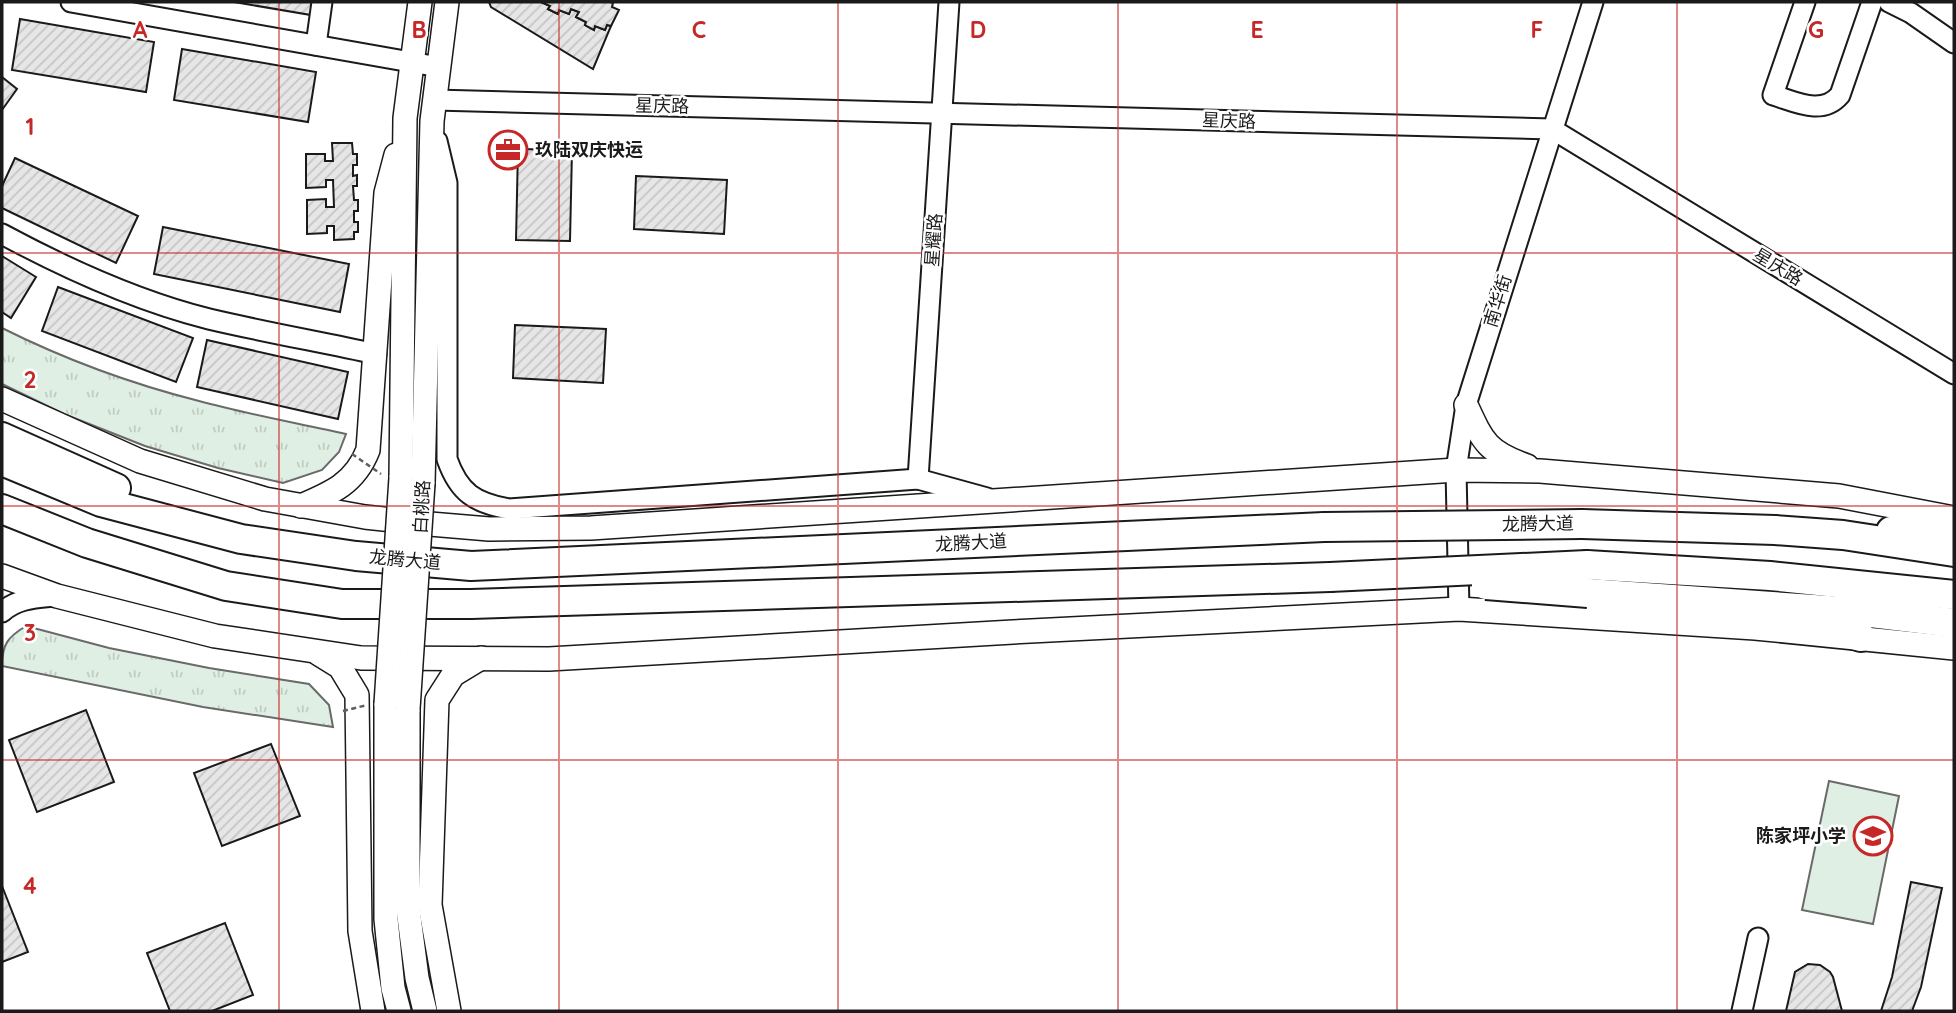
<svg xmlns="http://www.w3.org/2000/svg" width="1956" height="1013" font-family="Quicksand,'Noto Sans SC',sans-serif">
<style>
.grass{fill:#e0efe3;stroke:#6a6a6a;stroke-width:2}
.park{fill:url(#park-tufts);stroke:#6a6a6a;stroke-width:2}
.building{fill:url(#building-hatch);stroke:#1a1a1a;stroke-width:2}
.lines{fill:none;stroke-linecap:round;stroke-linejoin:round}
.minor-casing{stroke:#1a1a1a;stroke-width:23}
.major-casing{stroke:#1a1a1a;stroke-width:26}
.highway-casing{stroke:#1a1a1a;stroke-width:32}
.minor{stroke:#fff;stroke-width:19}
.major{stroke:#fff;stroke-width:23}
.highway{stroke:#fff;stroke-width:28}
.major-bridge-casing{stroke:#1a1a1a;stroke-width:26;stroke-linecap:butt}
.highway-bridge-casing{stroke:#1a1a1a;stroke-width:32;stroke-linecap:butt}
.path-bridge{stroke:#5f5f5f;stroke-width:2.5;stroke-dasharray:5 3.5;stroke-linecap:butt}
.major-bridge{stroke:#fff;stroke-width:23}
.highway-bridge{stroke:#fff;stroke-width:28}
.grid{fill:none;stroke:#c62828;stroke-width:2;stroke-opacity:0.55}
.labels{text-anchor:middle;stroke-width:5;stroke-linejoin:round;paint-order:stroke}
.street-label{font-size:18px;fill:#1a1a1a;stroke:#fff}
.poi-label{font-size:18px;font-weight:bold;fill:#1a1a1a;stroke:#fff;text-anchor:start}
.grid-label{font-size:23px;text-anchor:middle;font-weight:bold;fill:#c62828;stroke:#fff;stroke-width:5;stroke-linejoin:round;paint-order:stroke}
</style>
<defs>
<pattern id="park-tufts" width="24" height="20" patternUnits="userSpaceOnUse" patternTransform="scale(1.75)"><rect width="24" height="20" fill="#e0efe3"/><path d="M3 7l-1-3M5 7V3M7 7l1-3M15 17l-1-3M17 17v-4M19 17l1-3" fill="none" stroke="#c0ccc2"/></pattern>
<pattern id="building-hatch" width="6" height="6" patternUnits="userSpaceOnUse" patternTransform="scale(1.75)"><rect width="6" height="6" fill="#e6e6e6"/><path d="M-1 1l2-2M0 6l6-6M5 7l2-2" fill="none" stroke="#c5c5c5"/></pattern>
</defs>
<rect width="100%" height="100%" fill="#fff"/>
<polygon class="grass" points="1829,781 1899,796 1873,924 1802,910"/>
<g class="park">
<path d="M2,328c62,31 130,56 197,73 48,13 98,22 147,33l-7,18 -17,18 -39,13 -65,-15 -73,-22 -81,-32 -62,-30z"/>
<path d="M26,626l83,22 100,20 100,16 20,21 4,22 -130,-20 -201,-41c0,-22 6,-29 24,-40z"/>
</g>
<g class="building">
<polygon points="234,2 314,2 311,15"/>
<polygon points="489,2 541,2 550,6 548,9 558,14 559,10 569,14 571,9 579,12 576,17 586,22 585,25 594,30 595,26 605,30 607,25 611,26 593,69 491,7"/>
<polygon points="541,2 610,2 613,3 612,7 619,10 611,26 607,25 605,30 595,26 594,30 585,25 586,22 576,17 579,12 571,9 569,14 559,10 558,14 548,9 550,6"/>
<polygon points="20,19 154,42 146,92 12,70"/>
<polygon points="182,49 316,72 308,122 174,100"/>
<polygon points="2,77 17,89 2,110"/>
<polygon points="332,143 352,143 353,154 357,154 357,165 353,165 353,176 357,175 357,186 353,186 354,200 358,200 358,211 354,211 354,222 358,222 358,232 354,232 354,239 334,240 334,226 327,226 327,233 307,234 307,200 326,199 326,207 334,207 333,180 326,180 326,187 306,188 306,154 325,154 325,161 333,161"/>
<polygon points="518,149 572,150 570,241 516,240"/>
<polygon points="15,158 138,216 116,263 2,208 2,186"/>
<polygon points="636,176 727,180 724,234 634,229"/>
<polygon points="163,227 349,264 340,312 154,274"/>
<polygon points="2,256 36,277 11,318 2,312"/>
<polygon points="58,287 193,338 176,382 42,331"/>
<polygon points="515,325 606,329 603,383 513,378"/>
<polygon points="207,340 348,372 338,419 197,387"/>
<polygon points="86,710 114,782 37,812 9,740"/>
<polygon points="271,744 300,816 222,846 194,773"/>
<polygon points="1911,882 1942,888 1921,987 1912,1011 1881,1011 1892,977"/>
<polygon points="2,886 28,952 2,962"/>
<polygon points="225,923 253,995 212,1011 170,1011 147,953"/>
<polygon points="1808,964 1820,965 1830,972 1833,977 1842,1011 1786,1011 1795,972"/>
</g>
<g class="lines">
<defs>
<g id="minor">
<polyline points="71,2 439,67"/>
<path d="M1805,2l-32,93c23,7 49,21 67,0l32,-93"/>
<polyline points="1889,2 1911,13 1954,43"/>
<polyline points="316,45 322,2"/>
<polyline points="435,100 1552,129 1954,374"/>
<path d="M437,141l10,42v276c12,34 28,44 62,50l409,-30 69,19"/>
<path d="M2,234c65,35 135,67 207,85 55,13 112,23 167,35"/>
<polyline points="918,479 949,2"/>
<polyline points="1459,609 1456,470 1466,405 1593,2"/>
<path d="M2,612c16,-14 34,-14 54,-16"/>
<polyline points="1742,1011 1758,938"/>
</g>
<g id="major">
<polyline points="2,399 140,461 265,499 365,517 430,524 489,529 591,528 1456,470 1540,471 1839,496 1954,518"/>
<path d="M1466,405c17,37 21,47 61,61"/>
<polyline points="401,478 405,118 420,2"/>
<polyline points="423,483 432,121 447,2"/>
<path d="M301,506c31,-13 54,-23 67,-56l18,-257 10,-38"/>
<polyline points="2,576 57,596 215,636 361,658 549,659 1013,632 1459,609 1755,628 1954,648"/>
<polyline points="319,654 340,667 357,695 360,931 373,1011"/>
<polyline points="386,704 386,919 393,988 399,1011"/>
<polyline points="408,709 408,909 417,978 425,1011"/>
<polyline points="449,1011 430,905 437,700 453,675 481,658"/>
</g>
<g id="highway">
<polyline points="2,437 116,488"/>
<polyline points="2,461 101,502 241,539 356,556 471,566 1324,527"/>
<polyline points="2,509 87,543 226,586 342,604 471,604 1330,577"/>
<polyline points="1582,524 1775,530 1843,535 1954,552"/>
<polyline points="1891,531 1954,526"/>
<polyline points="1587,565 1770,576 1954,595"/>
<polyline points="1588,593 1871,613 1954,623"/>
<polyline points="1802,619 1861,637"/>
</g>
</defs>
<use href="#minor" class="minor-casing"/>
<use href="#major" class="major-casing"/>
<use href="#highway" class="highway-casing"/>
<use href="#minor" class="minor"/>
<use href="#major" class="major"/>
<use href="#highway" class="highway"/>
<defs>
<g id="major-bridge">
<polyline points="386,704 401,478"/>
<polyline points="408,709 423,483"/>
</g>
<g id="highway-bridge">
<polyline points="1324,527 1582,524"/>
<polyline points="1330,577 1587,565"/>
<polyline points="1486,585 1588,593"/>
</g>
</defs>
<use href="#major-bridge" class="major-bridge-casing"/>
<use href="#highway-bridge" class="highway-bridge-casing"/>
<g class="path-bridge">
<polyline points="352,454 381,474"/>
<polyline points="343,711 367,705"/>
</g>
<use href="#major-bridge" class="major-bridge"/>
<use href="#highway-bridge" class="highway-bridge"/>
</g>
<path class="grid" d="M279,2v1009M559,2v1009M838,2v1009M1118,2v1009M1397,2v1009M1677,2v1009M2,253h1952M2,506h1952M2,760h1952"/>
<defs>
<symbol id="office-ring" viewBox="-11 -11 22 22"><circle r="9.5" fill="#fff" stroke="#c62828" stroke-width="1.5"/><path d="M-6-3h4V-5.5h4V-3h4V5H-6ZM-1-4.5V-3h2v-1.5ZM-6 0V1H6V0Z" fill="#c62828"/></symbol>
<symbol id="school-ring" viewBox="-11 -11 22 22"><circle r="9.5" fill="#fff" stroke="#c62828" stroke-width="1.5"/><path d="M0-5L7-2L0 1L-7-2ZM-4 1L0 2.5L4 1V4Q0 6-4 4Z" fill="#c62828"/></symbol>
</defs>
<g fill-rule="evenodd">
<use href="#office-ring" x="486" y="128" width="44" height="44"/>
<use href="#school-ring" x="1851" y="814" width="44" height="44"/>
</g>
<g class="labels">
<g class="street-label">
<text transform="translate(662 106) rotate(1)" y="6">星庆路</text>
<text transform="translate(1229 121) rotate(2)" y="6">星庆路</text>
<text transform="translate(934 240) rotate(-86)" y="6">星耀路</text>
<text transform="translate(1778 267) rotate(31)" y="6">星庆路</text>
<text transform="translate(1498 301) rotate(-73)" y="6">南华街</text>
<text transform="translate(422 507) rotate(-87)" y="6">白桃路</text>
<text transform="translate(1538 524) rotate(-1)" y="6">龙腾大道</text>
<text transform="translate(971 543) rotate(-3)" y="6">龙腾大道</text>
<text transform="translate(405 560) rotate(5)" y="6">龙腾大道</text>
</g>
<g class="poi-label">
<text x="535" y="156">玖陆双庆快运</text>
<text x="1846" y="842" text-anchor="end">陈家坪小学</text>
</g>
</g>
<g class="grid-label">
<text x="140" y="38">A</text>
<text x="419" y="38">B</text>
<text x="699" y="38">C</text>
<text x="978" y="38">D</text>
<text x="1257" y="38">E</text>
<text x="1537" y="38">F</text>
<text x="1816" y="38">G</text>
<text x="30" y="135">1</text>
<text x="30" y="388">2</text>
<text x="30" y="641">3</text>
<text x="30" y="894">4</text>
</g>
<rect width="1956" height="1013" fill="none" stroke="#1a1a1a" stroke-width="7"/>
</svg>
